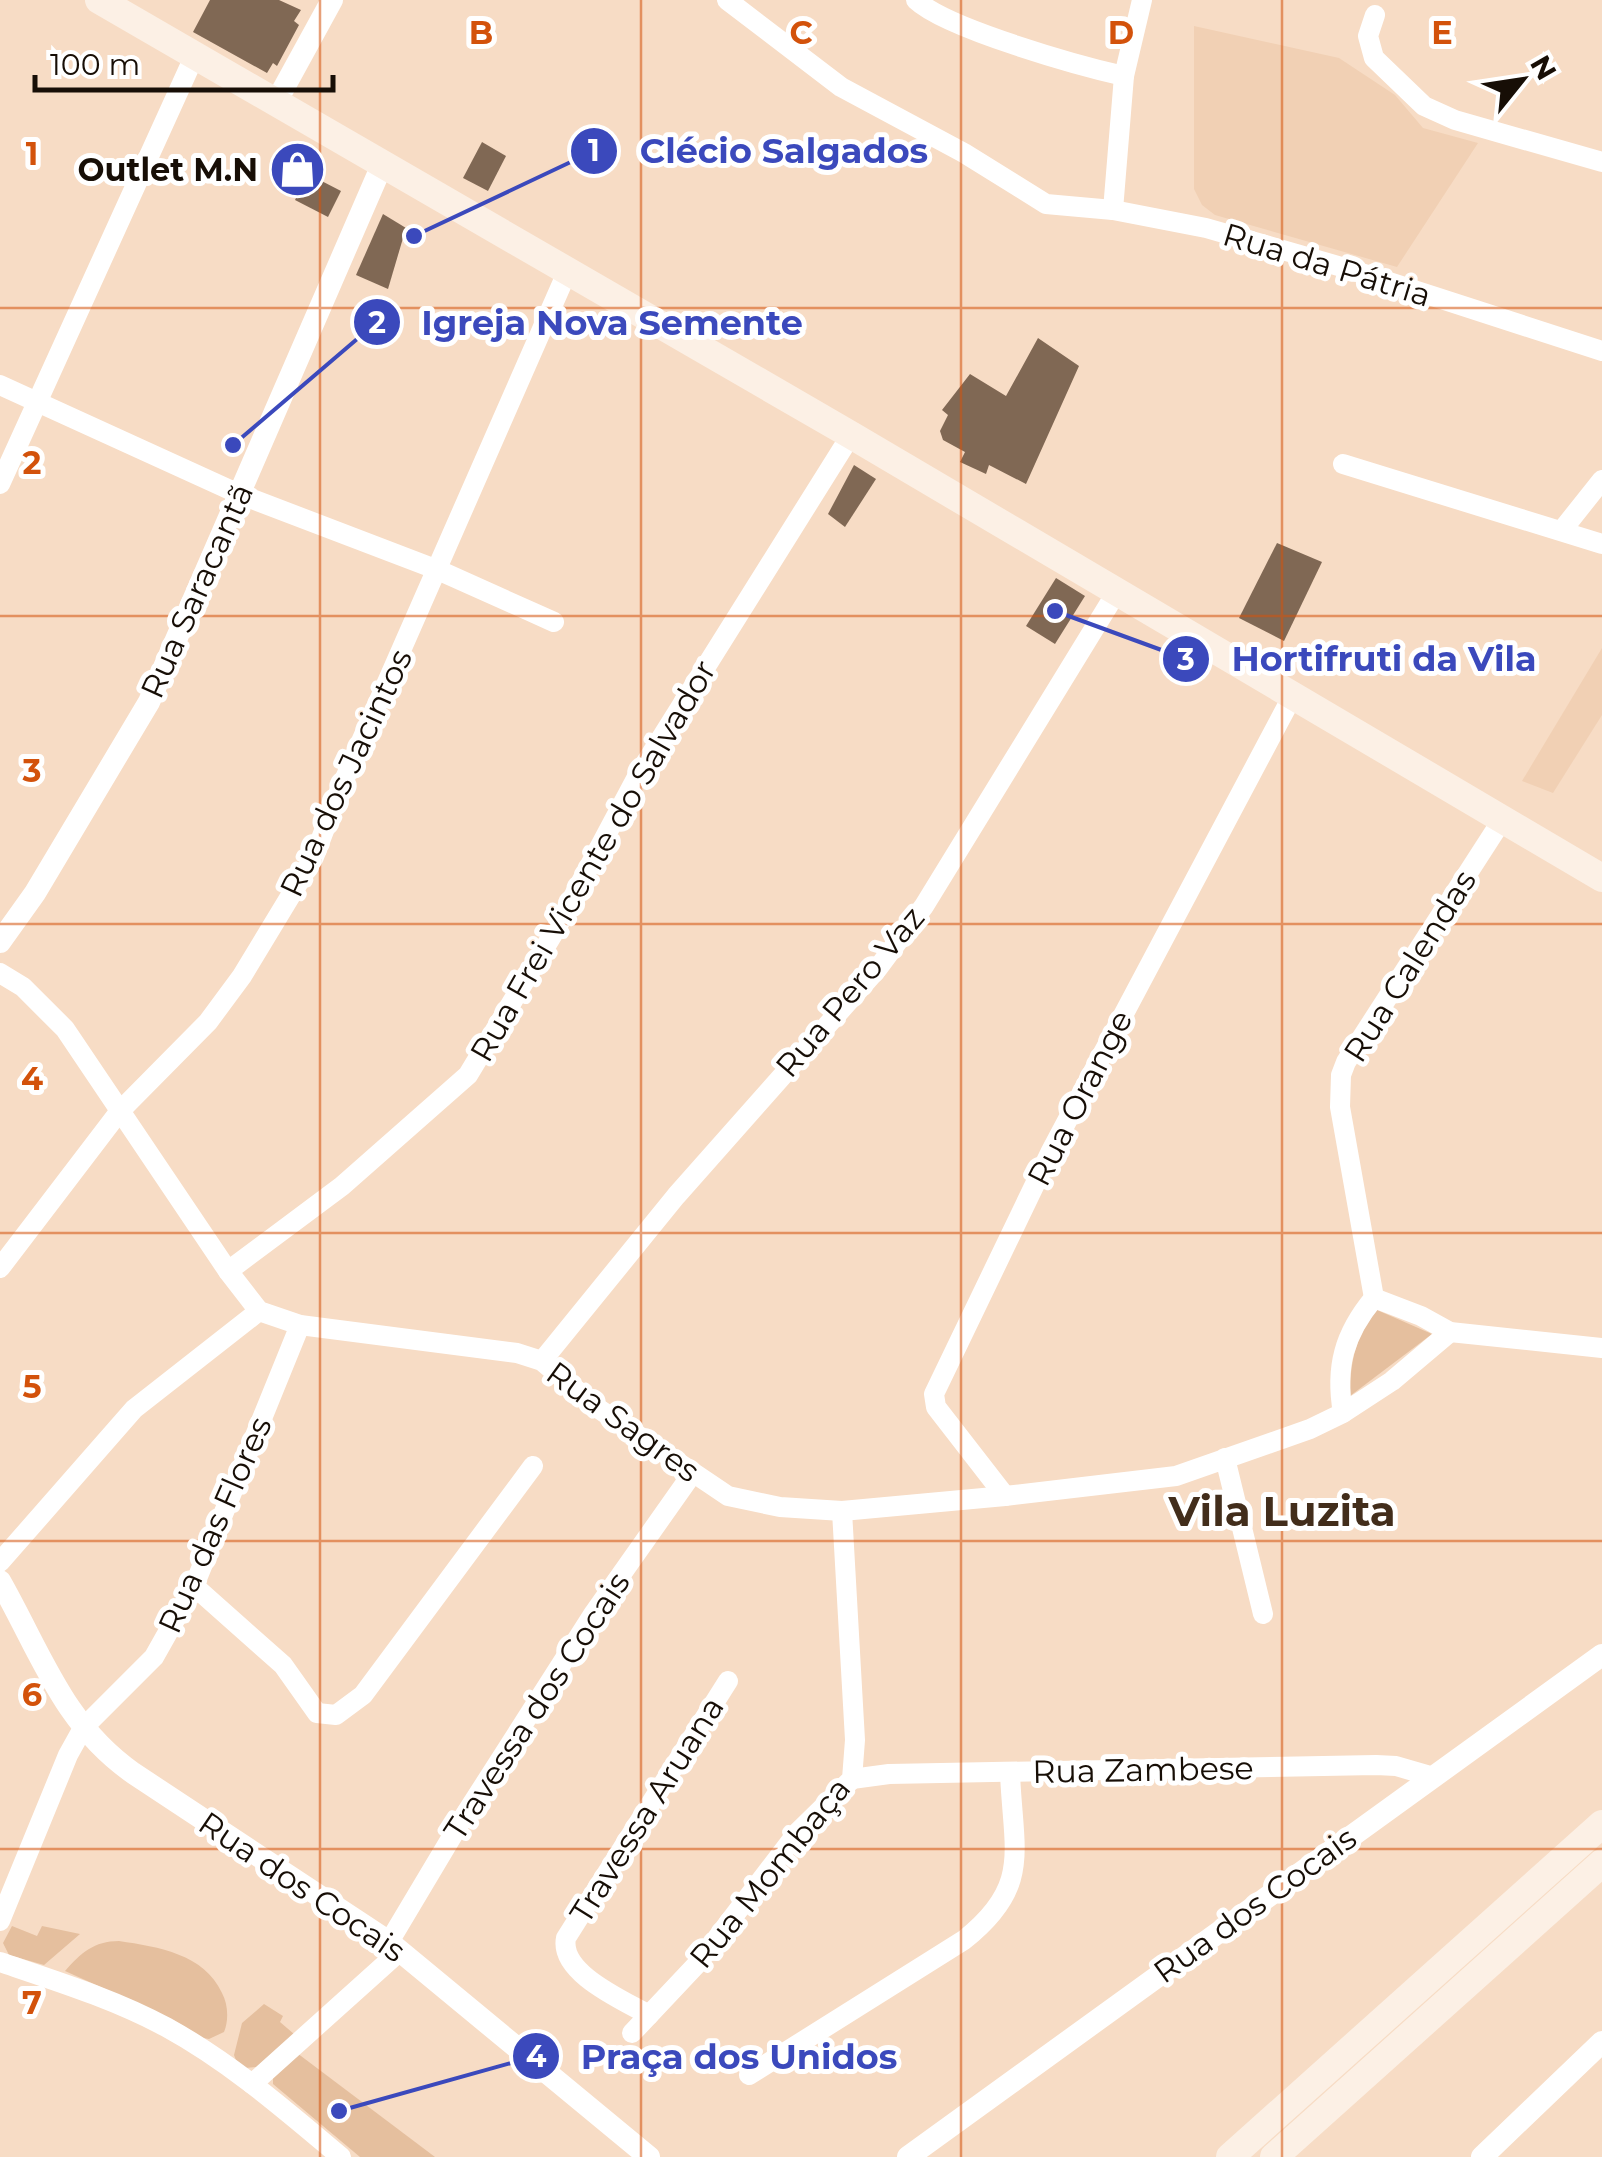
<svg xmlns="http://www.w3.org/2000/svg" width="1602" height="2157" font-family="Montserrat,sans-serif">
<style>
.built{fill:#f1d0b4}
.green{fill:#e5bf9e}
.building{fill:#806854}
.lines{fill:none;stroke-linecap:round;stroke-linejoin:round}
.minor{stroke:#fff;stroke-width:20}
.tertiary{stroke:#fff;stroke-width:22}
.secondary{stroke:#fcf0e5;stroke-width:28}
.grid{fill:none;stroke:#d3520b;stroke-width:2.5;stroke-opacity:0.55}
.labels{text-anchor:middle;stroke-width:10;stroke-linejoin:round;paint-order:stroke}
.poi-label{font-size:32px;font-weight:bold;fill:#170e06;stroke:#fff;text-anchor:end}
.street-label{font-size:32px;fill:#170e06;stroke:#fff}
.district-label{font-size:42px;font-weight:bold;fill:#422d1b;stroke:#fff}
.grid-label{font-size:32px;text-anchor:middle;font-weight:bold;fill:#d3520b;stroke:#fff;stroke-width:10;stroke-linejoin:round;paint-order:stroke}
.leader{fill:none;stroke:#3b49bc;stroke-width:4}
.callout-dot{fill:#3b49bc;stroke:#fff;stroke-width:4}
.mark-label{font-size:30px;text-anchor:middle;font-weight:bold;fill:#fff}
.callout-label{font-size:35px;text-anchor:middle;font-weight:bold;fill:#3b49bc;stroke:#fff;stroke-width:10;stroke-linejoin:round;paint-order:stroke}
</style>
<rect width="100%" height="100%" fill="#f7dcc5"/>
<g class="built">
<polygon points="1194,26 1339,58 1395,95 1423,128 1478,143 1397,267 1215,215 1202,205 1194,189"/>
<polygon points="1602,648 1602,715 1553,793 1522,781"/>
</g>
<g class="green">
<path d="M1377,1310l55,24 -82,62c0,-34 5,-59 27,-86z"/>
<polygon points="12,1926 37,1936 42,1926 80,1934 44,1965 9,1955 3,1943"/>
<path d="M119,1941c40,6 85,13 103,52 6,11 7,27 2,39l-15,7 -6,-1 -31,-19 -107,-48c16,-18 29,-30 54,-30z"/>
<polygon points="264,2004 283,2016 280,2022 294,2034 257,2067 245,2068 237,2063 234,2055 242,2023"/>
<polygon points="297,2053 435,2157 360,2157 273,2084 273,2077"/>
</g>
<g class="building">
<polygon points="210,0 279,0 301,10 294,21 299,25 277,66 273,63 267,73 193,32"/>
<polygon points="482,142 506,156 488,191 463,178"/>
<polygon points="308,174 341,191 328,217 295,200"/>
<polygon points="383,214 406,228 388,289 356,275"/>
<polygon points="1038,338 1079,366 1026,484 989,465 986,474 960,462 965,452 943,440 940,431 948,415 942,410 970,374 1006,396"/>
<polygon points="854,465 876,479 845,527 828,514"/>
<polygon points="1277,543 1322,562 1284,641 1239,618"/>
<polygon points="1056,578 1085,596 1055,644 1026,626"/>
</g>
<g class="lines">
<g class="minor">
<polyline points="727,0 841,87 964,153 1046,204 1113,210 1206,228 1352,270 1602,351"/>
<path d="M916,0c31,29 164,66 208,76"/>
<polyline points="1375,15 1368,36 1374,58 1424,106 1455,120 1602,162"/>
<polyline points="1113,210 1124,76 1142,0"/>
<polyline points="0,385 239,494 438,570 554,622"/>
<polyline points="1343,464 1602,544"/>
<polyline points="0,484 194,57"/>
<polyline points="1563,529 1602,480"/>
<polyline points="0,973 23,987 65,1029 228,1271 259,1311 300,1325 517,1353 542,1361 599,1409 728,1496 780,1507 842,1511 1005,1496 1176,1476 1310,1429 1343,1413 1392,1381 1450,1332"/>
<polyline points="0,1268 119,1112 208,1022 242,976 314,857 338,794 568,270"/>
<polyline points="228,1271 342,1186 468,1075 556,929 638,775 851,435"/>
<polyline points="1374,1298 1340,1107 1341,1075 1346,1062 1504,817"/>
<polyline points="1374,1298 1421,1316 1450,1332 1602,1348"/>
<polyline points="542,1361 676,1196 878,968 924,906 1116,593"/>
<path d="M1343,1413c-8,-46 1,-79 31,-115"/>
<polyline points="1225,1458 1263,1614"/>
<polyline points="1005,1496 936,1407 934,1394 1050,1153 1293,695"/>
<polyline points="0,1562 134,1409 259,1311"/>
<polyline points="194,1586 283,1665 317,1713 336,1715 363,1695 533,1466"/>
<polyline points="852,1779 889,1774 1376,1765 1396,1766 1434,1777"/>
<polyline points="0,1921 68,1755 83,1728 154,1657 194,1586 300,1325"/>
<polyline points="389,1942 463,1818 594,1613 692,1474"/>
<path d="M0,1962c56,19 114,37 166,65 64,35 119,83 175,130"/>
<path d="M649,2015c-26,-15 -90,-42 -83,-77l162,-257"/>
<polyline points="632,2033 698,1963 797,1833 852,1779 855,1740 842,1511"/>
<path d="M749,2075l215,-135c68,-54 49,-89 46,-167"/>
<polyline points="252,2084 400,1951"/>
</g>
<g class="tertiary">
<polyline points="275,104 332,0"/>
<polyline points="0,942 35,893 149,702 382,165"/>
<path d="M0,1581c41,72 63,143 133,192l256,169 260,215"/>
<polyline points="908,2157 1602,1655"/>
<polyline points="1482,2157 1602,2042"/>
</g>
<g class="secondary">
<polyline points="99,0 851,435 1602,878"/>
<polyline points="1230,2157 1602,1824"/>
<polyline points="1274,2157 1602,1863"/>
</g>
</g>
<path class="grid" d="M320,0v2157M641,0v2157M961,0v2157M1282,0v2157M0,308h1602M0,616h1602M0,924h1602M0,1233h1602M0,1541h1602M0,1849h1602"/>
<defs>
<symbol id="shop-disc" viewBox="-11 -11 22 22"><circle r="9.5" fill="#3b49bc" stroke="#fff"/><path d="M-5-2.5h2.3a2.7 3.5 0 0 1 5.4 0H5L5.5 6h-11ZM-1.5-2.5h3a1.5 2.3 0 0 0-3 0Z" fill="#fff"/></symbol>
</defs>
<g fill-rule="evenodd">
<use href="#shop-disc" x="266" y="138" width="63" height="63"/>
</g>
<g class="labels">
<g class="poi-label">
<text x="258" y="181">Outlet M.N</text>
</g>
<g class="street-label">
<text transform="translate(1327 265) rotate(17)" y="11">Rua da Pátria</text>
<text transform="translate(197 591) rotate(-66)" y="11">Rua Saracantã</text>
<text transform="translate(346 773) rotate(-65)" y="11">Rua dos Jacintos</text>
<text transform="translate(593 861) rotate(-60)" y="11">Rua Frei Vicente do Salvador</text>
<text transform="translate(1410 966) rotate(-58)" y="11">Rua Calendas</text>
<text transform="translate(850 992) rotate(-50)" y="11">Rua Pero Vaz</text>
<text transform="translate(1080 1098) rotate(-63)" y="11">Rua Orange</text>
<text transform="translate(623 1422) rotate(36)" y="11">Rua Sagres</text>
<text transform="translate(215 1525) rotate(-66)" y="11">Rua das Flores</text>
<text transform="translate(537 1706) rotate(-57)" y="11">Travessa dos Cocais</text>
<text transform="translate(1143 1770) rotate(-1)" y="11">Rua Zambese</text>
<text transform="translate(647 1810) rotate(-58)" y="11">Travessa Aruana</text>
<text transform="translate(770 1873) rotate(-51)" y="11">Rua Mombaça</text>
<text transform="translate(302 1887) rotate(34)" y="11">Rua dos Cocais</text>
<text transform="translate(1255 1905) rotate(-36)" y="11">Rua dos Cocais</text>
</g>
<g class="district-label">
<text x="1282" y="1526">Vila Luzita</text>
</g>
</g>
<g class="grid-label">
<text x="481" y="44">B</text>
<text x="801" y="44">C</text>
<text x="1121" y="44">D</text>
<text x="1442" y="44">E</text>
<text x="32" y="165">1</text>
<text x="32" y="474">2</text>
<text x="32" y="782">3</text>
<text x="32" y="1090">4</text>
<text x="32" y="1398">5</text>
<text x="32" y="1706">6</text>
<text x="32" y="2014">7</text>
</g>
<path class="leader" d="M414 236L594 151M233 445L377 322M1055 611L1186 659M339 2111L536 2056"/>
<g class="callout-dot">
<circle cx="414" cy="236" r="10"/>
<circle cx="233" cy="445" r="10"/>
<circle cx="1055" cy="611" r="10"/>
<circle cx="339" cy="2111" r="10"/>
<circle cx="594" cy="151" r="25"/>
<circle cx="377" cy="322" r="25"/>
<circle cx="1186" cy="659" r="25"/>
<circle cx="536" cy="2056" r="25"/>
</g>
<g class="mark-label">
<text x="594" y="161">1</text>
<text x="377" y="333">2</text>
<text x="1186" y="670">3</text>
<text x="536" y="2067">4</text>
</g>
<g class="callout-label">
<text x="784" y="163">Clécio Salgados</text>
<text x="612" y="335">Igreja Nova Semente</text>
<text x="1384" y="671">Hortifruti da Vila</text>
<text x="739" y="2069">Praça dos Unidos</text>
</g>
<g transform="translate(1522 80) rotate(60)" stroke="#ffffff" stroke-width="8" paint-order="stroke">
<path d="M0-8L18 38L0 25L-18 38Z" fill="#170e06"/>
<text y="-15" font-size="28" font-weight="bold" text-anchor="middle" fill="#170e06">N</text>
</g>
<path d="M35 75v15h298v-15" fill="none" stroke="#170e06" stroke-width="5"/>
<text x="50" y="75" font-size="30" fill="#170e06" stroke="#ffffff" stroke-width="8" paint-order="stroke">100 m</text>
</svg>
